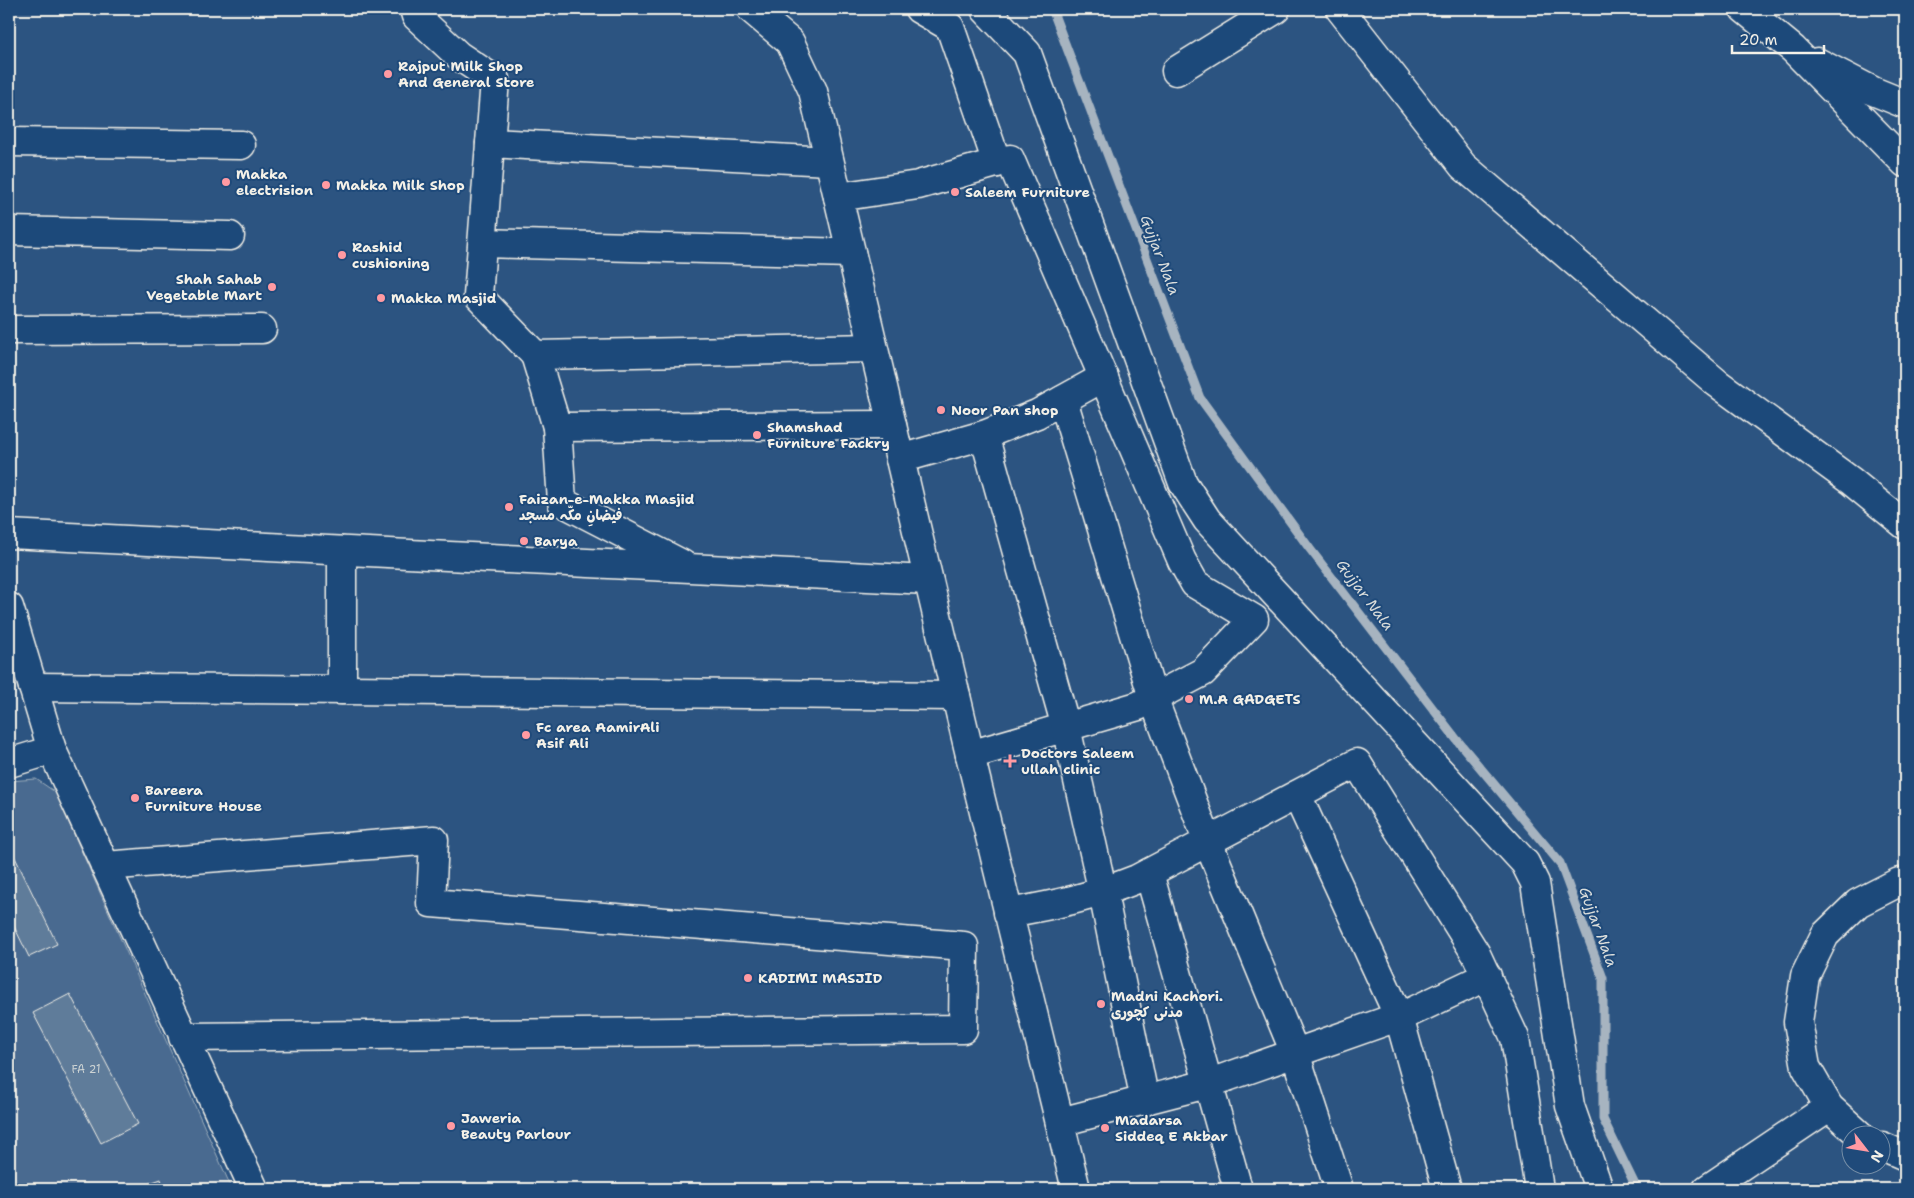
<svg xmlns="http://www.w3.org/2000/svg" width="1914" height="1198" font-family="'Shantell Sans','Playpen Sans Arabic',sans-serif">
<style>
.green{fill:#496b90;stroke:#9eaebc}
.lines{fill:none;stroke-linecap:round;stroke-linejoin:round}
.stream{stroke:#a7b4c0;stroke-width:9}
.building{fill:#5e7b9a;stroke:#f4f1e8}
.minor-casing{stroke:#f4f1e8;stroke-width:31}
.major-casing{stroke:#f4f1e8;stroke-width:31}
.minor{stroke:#1f4a7a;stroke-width:28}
.major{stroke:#1f4a7a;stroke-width:28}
.poi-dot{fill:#ff9aa2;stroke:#1f4a7a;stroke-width:2}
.labels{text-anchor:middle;stroke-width:4;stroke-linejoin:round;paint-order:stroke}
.number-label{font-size:11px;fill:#ced4d4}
.poi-label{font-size:14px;font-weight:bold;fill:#f4f1e8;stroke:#1f4a7a;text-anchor:start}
.water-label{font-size:15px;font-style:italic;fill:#dadddb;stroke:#1f4a7a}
</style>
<rect width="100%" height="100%" fill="#2c5481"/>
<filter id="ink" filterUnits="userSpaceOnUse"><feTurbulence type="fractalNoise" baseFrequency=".02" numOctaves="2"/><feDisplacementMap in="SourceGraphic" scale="10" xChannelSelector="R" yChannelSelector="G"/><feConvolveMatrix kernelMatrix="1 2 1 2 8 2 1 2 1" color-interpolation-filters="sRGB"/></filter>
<g filter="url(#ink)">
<polygon class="green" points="36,779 58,794 69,823 232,1189 9,1189 9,781"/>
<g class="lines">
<polyline class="stream" points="1052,9 1200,398 1310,549 1457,740 1560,863 1603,978 1603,1119 1637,1189"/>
</g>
<g class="building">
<polygon points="9,845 57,944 29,957 9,916"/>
<polygon points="70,994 138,1124 101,1143 33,1013"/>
<polygon points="161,1179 164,1189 133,1189"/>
</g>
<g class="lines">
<defs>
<g id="minor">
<polyline points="414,9 416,16 459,56 495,80 478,296 535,355 873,348"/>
<polyline points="751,9 790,42 813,91 970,755 1076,1189"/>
<polyline points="919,9 950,27 997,163"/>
<polyline points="985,9 1027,53 1183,483 1207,520 1525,863 1535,883 1570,1106 1599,1189"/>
<polyline points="1340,9 1463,166 1717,383 1851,481 1905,525"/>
<polyline points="1744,9 1793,49 1905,163"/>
<polyline points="1817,62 1873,91 1905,104"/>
<polyline points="1176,71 1276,9"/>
<polyline points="9,142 241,145"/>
<polyline points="490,143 829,161"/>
<polyline points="838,197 918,185 1010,159 1182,561 1195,584 1254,619 1203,672 1138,706 970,755"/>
<polyline points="9,231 230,236"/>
<polyline points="483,243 851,253"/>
<polyline points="9,330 262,329"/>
<polyline points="535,355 557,427 892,425"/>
<polyline points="1063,400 1153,698 1208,842 1295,1053 1339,1189"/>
<polyline points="557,427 562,502 682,564"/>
<polyline points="984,435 1066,727 1103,893 1145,1101"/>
<polyline points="900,459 984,435 1037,414 1104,377"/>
<polyline points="9,534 928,580"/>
<polyline points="9,607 52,750 254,1189"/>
<polyline points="33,687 956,696"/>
<polyline points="342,690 342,551"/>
<polyline points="9,763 52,750"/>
<polyline points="1297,795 1399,1017 1447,1189"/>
<polyline points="105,866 434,840 431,903 964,946 963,1029 183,1037"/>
<polyline points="1149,873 1238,1189"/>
<path d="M1008,913c47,-8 84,-16 129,-34l220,-116 119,191 39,84 24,151"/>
<polyline points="1060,1122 1207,1084 1409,1013 1487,976"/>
<polyline points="1707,1189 1829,1107"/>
</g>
<g id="major">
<polyline points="1861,1136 1829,1107 1806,1067 1798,1022 1805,976 1825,935 1858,903 1899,882 1905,882"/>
<polyline points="1882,1146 1905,1156"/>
</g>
</defs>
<use href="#minor" class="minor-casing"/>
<use href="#major" class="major-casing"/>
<use href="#minor" class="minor"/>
<use href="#major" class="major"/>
</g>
</g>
<g class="poi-dot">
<circle cx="388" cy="74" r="5"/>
<circle cx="226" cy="182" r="5"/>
<circle cx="326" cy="185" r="5"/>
<circle cx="955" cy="192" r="5"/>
<circle cx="342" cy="255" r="5"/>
<circle cx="272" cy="287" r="5"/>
<circle cx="381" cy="298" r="5"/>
<circle cx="941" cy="410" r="5"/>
<circle cx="757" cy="435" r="5"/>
<circle cx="509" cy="507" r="5"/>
<circle cx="524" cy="541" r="5"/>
<circle cx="1189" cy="699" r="5"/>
<circle cx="526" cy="735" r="5"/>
<path d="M1007.5 753.5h5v5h5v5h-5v5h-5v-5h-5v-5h5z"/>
<circle cx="135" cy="798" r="5"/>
<circle cx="748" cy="978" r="5"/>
<circle cx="1101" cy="1004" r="5"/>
<circle cx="451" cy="1126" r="5"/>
<circle cx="1105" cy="1128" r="5"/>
</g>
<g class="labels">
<g class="number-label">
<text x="86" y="1073">FA 21</text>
</g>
<g class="poi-label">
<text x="398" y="71">Rajput Milk Shop<tspan x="398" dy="16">And General Store</tspan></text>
<text x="236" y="179">Makka<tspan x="236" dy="16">electrision</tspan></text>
<text x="336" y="190">Makka Milk Shop</text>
<text x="965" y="197">Saleem Furniture</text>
<text x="352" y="252">Rashid<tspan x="352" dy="16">cushioning</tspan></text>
<text x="262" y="284" text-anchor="end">Shah Sahab<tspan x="262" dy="16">Vegetable Mart</tspan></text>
<text x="391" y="303">Makka Masjid</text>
<text x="951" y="415">Noor Pan shop</text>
<text x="767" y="432">Shamshad<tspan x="767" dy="16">Furniture Fackry</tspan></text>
<text x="519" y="504">Faizan-e-Makka Masjid<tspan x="519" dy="16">فیضانِ مکّہ مسجد</tspan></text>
<text x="534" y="546">Barya</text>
<text x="1199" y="704">M.A GADGETS</text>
<text x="536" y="732">Fc area AamirAli<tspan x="536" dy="16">Asif Ali</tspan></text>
<text x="1021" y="758">Doctors Saleem<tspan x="1021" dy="16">ullah clinic</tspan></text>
<text x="145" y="795">Bareera<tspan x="145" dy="16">Furniture House</tspan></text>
<text x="758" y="983">KADIMI MASJID</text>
<text x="1111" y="1001">Madni Kachori.<tspan x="1111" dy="16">مدنی کچوری</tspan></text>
<text x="461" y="1123">Jaweria<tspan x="461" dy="16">Beauty Parlour</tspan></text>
<text x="1115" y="1125">Madarsa<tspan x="1115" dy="16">Siddeq E Akbar</tspan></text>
</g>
<g class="water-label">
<text transform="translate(1160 255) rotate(69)" y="5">Gujjar Nala</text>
<text transform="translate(1365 595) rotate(53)" y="5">Gujjar Nala</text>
<text transform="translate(1598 927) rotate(70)" y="5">Gujjar Nala</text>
</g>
</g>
<rect width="1914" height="1198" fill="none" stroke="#1f4a7a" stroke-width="30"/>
<rect x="15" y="15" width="1884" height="1168" fill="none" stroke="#f4f1e8" stroke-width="2" filter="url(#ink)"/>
<g transform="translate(1866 1150) rotate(121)"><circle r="24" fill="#1f4a7a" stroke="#748da6"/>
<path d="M0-4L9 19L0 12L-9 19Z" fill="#ff9aa2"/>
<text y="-8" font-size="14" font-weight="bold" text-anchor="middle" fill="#f4f1e8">N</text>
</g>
<path d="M1732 45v8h92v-8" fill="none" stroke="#f4f1e8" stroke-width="2.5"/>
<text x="1739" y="45" font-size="15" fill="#f4f1e8" stroke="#1f4a7a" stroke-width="4" paint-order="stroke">20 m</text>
</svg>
